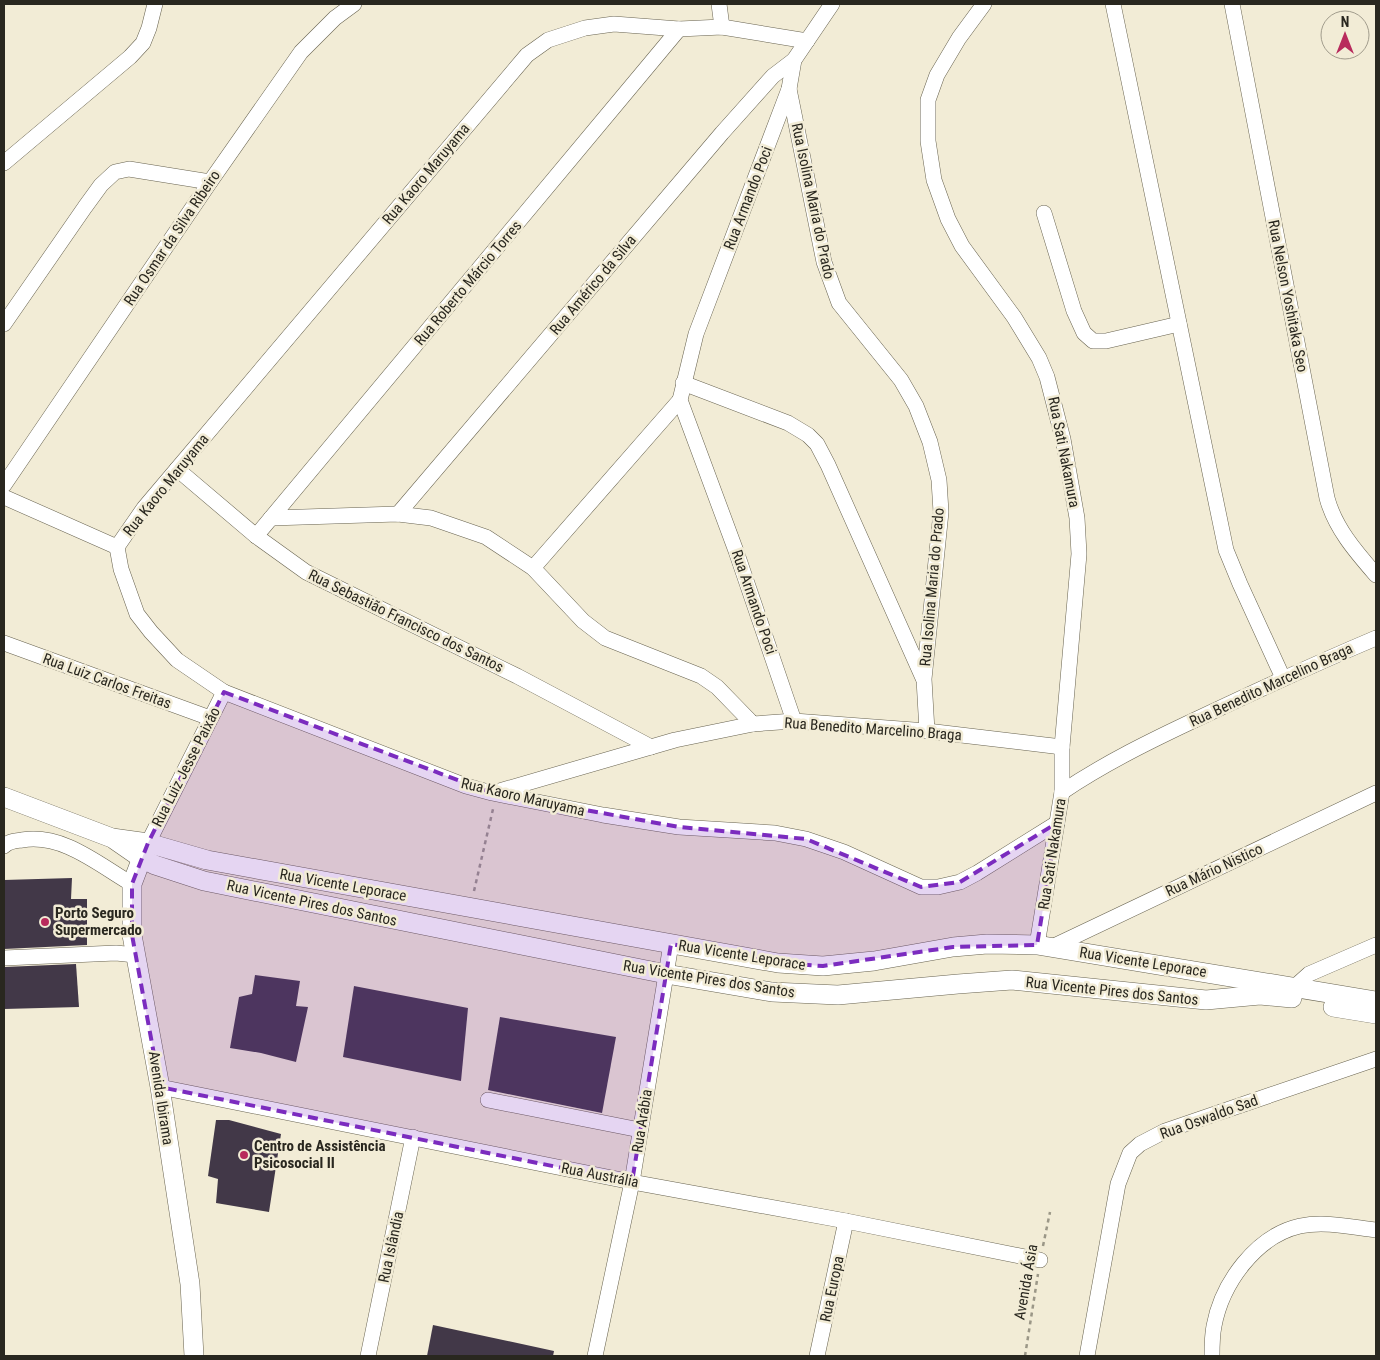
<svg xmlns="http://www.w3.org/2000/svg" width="1380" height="1360" font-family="'Roboto Condensed',sans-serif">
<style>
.building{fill:#423848}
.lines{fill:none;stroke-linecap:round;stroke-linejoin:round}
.minor-casing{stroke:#686350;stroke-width:16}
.major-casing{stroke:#686350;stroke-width:20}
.path{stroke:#9b9787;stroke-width:2.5;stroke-dasharray:4 4;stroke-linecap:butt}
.minor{stroke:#fff;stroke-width:15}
.major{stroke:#fff;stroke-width:19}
.marked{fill:#7b2cbf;fill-opacity:0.2;stroke:#7b2cbf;stroke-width:4;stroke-dasharray:10 6;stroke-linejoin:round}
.poi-dot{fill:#b82a5c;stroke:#f2ecd6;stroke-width:2}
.labels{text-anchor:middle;stroke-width:5;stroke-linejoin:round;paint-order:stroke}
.street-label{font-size:15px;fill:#29271f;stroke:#f2ecd6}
.poi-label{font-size:15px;font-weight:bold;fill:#29271f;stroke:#f2ecd6;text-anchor:start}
</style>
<rect width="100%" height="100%" fill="#f2ecd6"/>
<g class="building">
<polygon points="72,878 71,899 87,899 87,945 4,949 4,880"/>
<polygon points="76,964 79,1007 4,1009 4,967"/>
<polygon points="255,975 300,981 296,1006 308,1007 296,1062 261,1053 230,1048 239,997 252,994"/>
<polygon points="354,986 468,1008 461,1081 343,1057"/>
<polygon points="500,1017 616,1037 602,1113 488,1090"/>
<polygon points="216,1120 229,1120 281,1134 269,1212 216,1203 218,1179 208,1176"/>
<polygon points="433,1325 554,1351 553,1356 427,1356"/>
</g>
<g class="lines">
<defs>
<g id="minor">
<polyline points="719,4 722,27"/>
<polyline points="984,4 959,38 937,75 928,100 928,141 934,180 948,219 962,246 1014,317 1039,358 1047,377 1063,439 1077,518 1079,554 1062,747 1062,792 1037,945"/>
<polyline points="1113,4 1226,550 1240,584 1283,678"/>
<path d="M1232,4l95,494c8,30 29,54 49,77"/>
<polyline points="807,41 722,27 679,29 614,24 585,28 548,40 527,55 144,508 117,547 121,569 137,614 151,632 177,660 224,692 466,786 492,793 603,815 679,827 775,833 806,839 844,852 921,887 938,887 960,882 977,873 1057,823"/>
<polyline points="789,89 824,262 839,303 901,380 916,406 930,442 939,480 941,512 924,679 927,731"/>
<polyline points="4,163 130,57 143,43 149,28 155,4"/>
<polyline points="1044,213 1074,311 1084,333 1093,341 1106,341 1179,324"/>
<polyline points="4,324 85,207 101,185 115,172 129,169 210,182"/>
<polyline points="683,383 788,423 808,435 817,444 828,465 923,678"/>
<polyline points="177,469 256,536 306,572 517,676 651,747"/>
<polyline points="4,485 210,182 301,52 335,18 354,4"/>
<polyline points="4,497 117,547"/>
<polyline points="398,514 722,133 773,76 794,60"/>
<polyline points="271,518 398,514 431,518 486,537 533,568 583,621 605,638 701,676 717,687 753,724 794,721 927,731 1062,747"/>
<polyline points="256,536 679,29"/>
<polyline points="533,568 680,400"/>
<polyline points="4,643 210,718"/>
<polyline points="794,721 736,551 680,400 696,334 789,89 794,60 832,4"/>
<polyline points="496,792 675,740 753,724"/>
<path d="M1062,792c43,-29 90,-52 137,-74 59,-28 118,-55 177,-80"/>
<polyline points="148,843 224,692"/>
<path d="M4,846c5,-5 11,-5 18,-6 41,-7 77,25 110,44"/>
<polyline points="1052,947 1376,793"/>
<polyline points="4,958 116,953 135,955"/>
<polyline points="1294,996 1299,983 1309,974 1376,945"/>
<polyline points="160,1087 632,1182 846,1221 1040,1260"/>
<polyline points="488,1100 640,1130"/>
<polyline points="368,1356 413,1137"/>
<polyline points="595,1356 632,1182 671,944"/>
<polyline points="817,1356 846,1221"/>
<polyline points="1087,1356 1118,1184 1130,1153 1140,1144 1165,1131 1376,1059"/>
<path d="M1212,1356c0,-10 0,-20 2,-30 8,-43 42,-90 86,-100 25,-5 51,1 76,4"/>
</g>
<g id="major">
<polyline points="4,797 112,838 148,843 207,860 778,963 823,966 874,961 953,947 987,944 1037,945 1376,1001"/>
<polyline points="115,840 141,858 155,865 204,881 666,974 772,992 838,995 958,984 1012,980 1206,1000 1260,995 1292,998"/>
<polyline points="146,847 132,884 132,935 160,1087 190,1284 194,1356"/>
<polyline points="1333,1007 1376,1014"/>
</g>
</defs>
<use href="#minor" class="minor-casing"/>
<use href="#major" class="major-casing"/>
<g class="path">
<polyline points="474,891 493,809"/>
<polyline points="1043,1246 1050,1212"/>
<polyline points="1025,1356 1038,1274"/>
</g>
<use href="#minor" class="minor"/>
<use href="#major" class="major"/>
</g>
<path class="marked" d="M224,692l268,101 187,34 127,12 115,48 39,-5 97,-59 -20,122 -84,2 -130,19 -45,-3 -107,-19 -39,238 -472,-95 -28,-152v-51l16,-41z"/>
<g class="poi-dot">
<circle cx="45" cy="922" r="5"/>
<circle cx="244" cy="1155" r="5"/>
</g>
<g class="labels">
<g class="street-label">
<text transform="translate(426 174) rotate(-50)" y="5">Rua Kaoro Maruyama</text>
<text transform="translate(748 198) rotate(-69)" y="5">Rua Armando Poci</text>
<text transform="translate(813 201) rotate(78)" y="5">Rua Isolina Maria do Prado</text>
<text transform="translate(172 238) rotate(-56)" y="5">Rua Osmar da Silva Ribeiro</text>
<text transform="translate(468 283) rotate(-50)" y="5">Rua Roberto Márcio Torres</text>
<text transform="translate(593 285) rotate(-50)" y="5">Rua Américo da Silva</text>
<text transform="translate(1288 296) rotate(79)" y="5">Rua Nelson Yoshitaka Seo</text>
<text transform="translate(1064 452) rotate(79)" y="5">Rua Sati Nakamura</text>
<text transform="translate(166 485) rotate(-51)" y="5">Rua Kaoro Maruyama</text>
<text transform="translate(932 587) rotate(-85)" y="5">Rua Isolina Maria do Prado</text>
<text transform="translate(754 602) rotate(71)" y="5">Rua Armando Poci</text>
<text transform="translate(406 621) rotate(26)" y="5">Rua Sebastião Francisco dos Santos</text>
<text transform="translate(107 681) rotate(20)" y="5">Rua Luiz Carlos Freitas</text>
<text transform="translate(1271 685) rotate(-25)" y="5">Rua Benedito Marcelino Braga</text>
<text transform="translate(873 729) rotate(4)" y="5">Rua Benedito Marcelino Braga</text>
<text transform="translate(186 767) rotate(-63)" y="5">Rua Luiz Jesse Paixão</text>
<text transform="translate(523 797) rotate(13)" y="5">Rua Kaoro Maruyama</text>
<text transform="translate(1052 854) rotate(-81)" y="5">Rua Sati Nakamura</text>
<text transform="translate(1214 870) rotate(-25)" y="5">Rua Mário Nistico</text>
<text transform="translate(343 885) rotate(10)" y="5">Rua Vicente Leporace</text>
<text transform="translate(312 903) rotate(12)" y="5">Rua Vicente Pires dos Santos</text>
<text transform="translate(742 955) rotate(9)" y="5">Rua Vicente Leporace</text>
<text transform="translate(1143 962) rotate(9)" y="5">Rua Vicente Leporace</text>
<text transform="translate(709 979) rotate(9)" y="5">Rua Vicente Pires dos Santos</text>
<text transform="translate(1112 991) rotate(6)" y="5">Rua Vicente Pires dos Santos</text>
<text transform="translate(161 1098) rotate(81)" y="5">Avenida Ibirama</text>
<text transform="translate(1209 1117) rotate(-20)" y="5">Rua Oswaldo Sad</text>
<text transform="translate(642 1121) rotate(-81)" y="5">Rua Arábia</text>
<text transform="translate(600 1175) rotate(11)" y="5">Rua Austrália</text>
<text transform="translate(391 1247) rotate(-78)" y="5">Rua Islândia</text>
<text transform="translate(1026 1282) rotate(-80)" y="5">Avenida Ásia</text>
<text transform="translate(832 1289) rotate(-78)" y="5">Rua Europa</text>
</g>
<g class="poi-label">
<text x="55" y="918">Porto Seguro<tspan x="55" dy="17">Supermercado</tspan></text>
<text x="254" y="1151">Centro de Assistência<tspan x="254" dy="17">Psicosocial II</tspan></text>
</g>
</g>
<rect width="1380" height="1360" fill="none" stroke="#29271f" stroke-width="10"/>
<g transform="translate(1345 35)"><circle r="24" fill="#f2ecd6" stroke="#a29d8d"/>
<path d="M0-4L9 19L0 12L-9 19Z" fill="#b82a5c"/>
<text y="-8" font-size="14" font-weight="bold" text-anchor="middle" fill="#29271f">N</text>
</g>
</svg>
